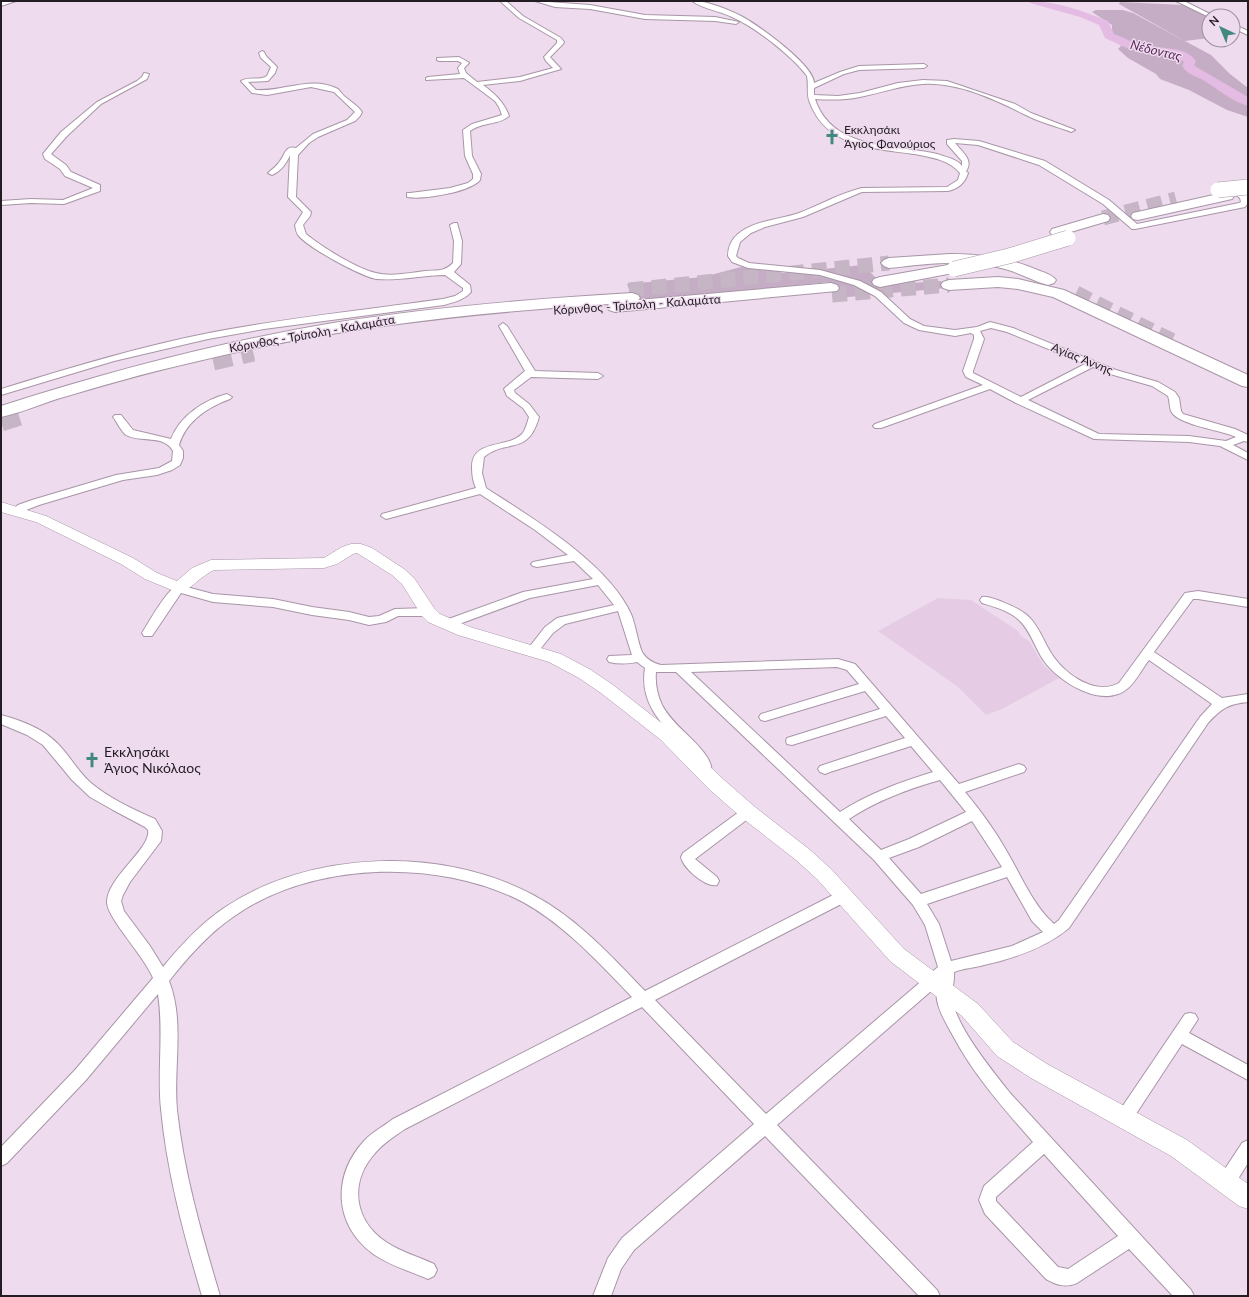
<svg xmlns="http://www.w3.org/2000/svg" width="1249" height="1297" font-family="Lato,sans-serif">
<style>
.built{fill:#e5cce4}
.green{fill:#c5adc5}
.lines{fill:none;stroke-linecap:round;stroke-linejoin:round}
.river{fill:#e4bbe3;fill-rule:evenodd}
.highway-tunnel-far1{stroke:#c5b5c5;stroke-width:15;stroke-dasharray:15 8;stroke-linecap:butt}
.highway-tunnel{stroke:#c5b5c5;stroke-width:19;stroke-dasharray:19 10;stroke-linecap:butt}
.street-casing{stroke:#a896a7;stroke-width:2}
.secondary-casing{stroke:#a896a7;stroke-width:1}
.highway-casing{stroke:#a896a7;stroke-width:2}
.street{fill:#fff;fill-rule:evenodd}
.secondary{fill:#fff;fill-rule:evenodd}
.highway{fill:#fff;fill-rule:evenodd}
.highway-bridge-casing{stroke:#a896a7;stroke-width:16;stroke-linecap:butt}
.highway-bridge{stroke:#fff;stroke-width:15}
.labels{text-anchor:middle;stroke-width:3;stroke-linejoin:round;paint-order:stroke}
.far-poi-label{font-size:12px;fill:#231c23;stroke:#eedbee;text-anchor:start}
.far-street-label{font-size:12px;fill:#231c23;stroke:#eedbee}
.far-water-label{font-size:13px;font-style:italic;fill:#5a295a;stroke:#eedbee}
.poi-label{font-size:14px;fill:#231c23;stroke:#eedbee;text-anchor:start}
</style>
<rect width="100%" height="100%" fill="#eedbee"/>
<polygon class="built" points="938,598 971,600 1018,631 1021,636 1029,641 1044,666 1059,678 1002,709 986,715 957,686 878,631"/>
<g class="green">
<polygon points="1120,2 1183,5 1209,17 1209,38 1185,41 1119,4"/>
<polygon points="1096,10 1123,10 1133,13 1211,55 1230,74 1248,88 1248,117 1227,110 1189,90 1160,79 1156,74 1128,58 1118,49 1121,46 1112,33 1112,25 1092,12"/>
<polygon points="863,265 883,285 941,281 947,288 837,298 829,282 634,302 524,310 451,318 350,331 249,350 248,348 415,320 633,300 627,284 703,277 741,267 783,273"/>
</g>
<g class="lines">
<path class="river" d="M1029,1c27,0 54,10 79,20l6,13c9,3 17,8 26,10 17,6 44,0 56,17l-2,4 4,3 50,29v9c-17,-5 -30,-17 -45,-26 -8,-4 -16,-6 -21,-14l2,-4c-12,-10 -32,-8 -46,-11 -11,-2 -22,-8 -33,-13l-6,-13 -19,-8 -50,-14z"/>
<g class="highway-tunnel-far1">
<polyline points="1103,218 1176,199"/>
<polyline points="629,290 889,263"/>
<polyline points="1076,293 1177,343"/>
<polyline points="832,295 949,285"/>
<polyline points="249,353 253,352"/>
</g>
<g class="highway-tunnel">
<polyline points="213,361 253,352"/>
<polyline points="1,422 23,415"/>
</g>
<defs>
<g id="street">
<polygon points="6,1 16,1 1,6 1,2"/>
<path d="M500,1h6l17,15 38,22 3,4 -1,2 -13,13 11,12 -41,12 -37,4c12,9 21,17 26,31 -10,9 -27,6 -39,15l2,25 9,18 -1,6c-10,12 -57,20 -73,17v-4h3l40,-5 18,-5 5,-4v-5l-8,-18 -2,-26 9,-6 30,-9 -3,-8 -4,-6 -31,-23 -38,2v-2l2,-1 32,-3 -2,-6 4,-5 -4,-2h-19l-2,-1v-2l22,-1 9,5 1,1 -5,5 2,5 11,9 43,-5 33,-9 -7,-7 -2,-4 13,-14v-3l-38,-22z"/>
<polygon points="535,1 590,5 645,15 715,17 739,22 736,24 715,21 645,19 590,9 555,7"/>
<path d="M692,1c16,0 35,8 49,15 17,9 73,49 73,67l26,-11 19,-6 65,-2 3,2 -3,2 -65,2 -15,4 -30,14v7l24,1 22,-3 38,-10 25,-3 24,1 68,23 16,9 44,17 -4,2 -2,-1c-14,-5 -30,-9 -43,-16 -31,-15 -67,-33 -103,-31 -22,1 -42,9 -63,13 -15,3 -30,3 -45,2 17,52 80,45 122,55 9,3 20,5 25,12v-5l-15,-17v-4l7,-1 25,2 66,20 64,39 28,24 102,-21 2,-1 -1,-4 -14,-10v-4h6l15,11 1,8 -3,4 -110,22h-3l-29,-25 -64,-39 -61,-20 -23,-2c7,9 19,17 11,28l2,2c-3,10 -10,16 -20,18l-86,1 -5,2 -54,23 -38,10 -14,6 -11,9 -4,14 2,2 11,5 71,7 40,11 21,11 29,27 14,7 31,4 22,-3 13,-5 23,6 103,42 42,12 17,10 4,6 2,13 2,3 52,15 13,6v7l-4,-1 -11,4 15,8v7l-28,-14 -31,-4 -95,-3 -78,-36 -26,-14 -109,39h-6l-2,-2 2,-2 108,-39 -17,-8 -3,-6 11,-32v-4l-3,-2 -16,3 -36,-6 -15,-7 -29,-27 -21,-11 -34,-10 -72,-7 -16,-6 -4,-6c0,-8 3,-16 10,-22 17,-14 41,-14 61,-21 21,-8 41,-20 63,-25l85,-1 11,-7 2,-7c-10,-12 -25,-15 -40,-18 -41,-7 -92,-5 -110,-52 -4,-9 -1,-18 -3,-27 -15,-20 -52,-49 -75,-59 -12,-6 -29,-8 -40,-16zM991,328l16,4 78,32 -64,33 -48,-24v-2l11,-32 -4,-8zM1093,367l17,7 42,12 16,10c2,5 1,10 3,15 6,14 51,19 65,26l-10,4 -37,-5 -90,-2 -71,-34z"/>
<polygon points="1176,1 1184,1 1214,16 1209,16 1209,17"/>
<polygon points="1233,24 1248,31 1248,35 1233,28"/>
<path d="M262,51l2,1 2,4 11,11 -2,6 -7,8 -20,1 8,8c27,2 56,-15 82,-1 2,2 4,5 6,7 7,6 13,9 18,16l-2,4 -5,5 -37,16 -9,6 -11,12 -2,42 15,15 -1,4 -7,9 3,9c16,13 51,35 70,39 15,4 33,0 49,-2 12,-1 19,1 28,-8l1,-22 -4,-16 4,-2h3l5,18 -1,23 -7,8 16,13 1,7c-7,8 -17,10 -27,13l-180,24 -56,10 -94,22 -113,34v-6c69,-21 137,-42 208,-56 77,-15 156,-23 234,-34l12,-3 8,-5v-3l-18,-13c-22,0 -45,6 -68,4 -15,-2 -68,-31 -78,-43 -3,-3 -3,-7 -4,-11l8,-13 -15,-15 2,-42c-3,8 -10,17 -18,20l-4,-2c4,-4 9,-7 12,-12 5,-6 5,-16 16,-13l17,-14 34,-14 8,-8 -21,-20 -23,-5 -44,8 -15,-2 -11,-12c8,-5 18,0 26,-5l4,-9 -10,-9 -2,-5z"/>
<polygon points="144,73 149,74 147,79 101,104 67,136 51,154 66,165 71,172 100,185 100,191 64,204 31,203 1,205 1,201 31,199 63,200 93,188 65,176 60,169 45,159 43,154 61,132 97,102 137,81 142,77"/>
<path d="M503,323l4,3 28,45 63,2 5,3 -5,3 -67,-2 -17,13 1,3 14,11 10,13c-11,40 -33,21 -55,40l-2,16 4,15c46,30 122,75 145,126 5,12 6,26 11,38 5,8 11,11 19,13l177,-6 17,5 104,120 60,-20 5,2 2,3 -2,3 -59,20c15,18 29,37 41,58 15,25 26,54 48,74l5,-4 141,-203 12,-13 -63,-44c-7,9 -14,23 -22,29 -25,20 -68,-7 -83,-28 -9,-13 -13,-29 -24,-40 -10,-10 -25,-14 -38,-18l-2,-3 2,-3c6,-1 12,2 18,4 10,4 21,8 29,16 11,11 15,26 24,39 13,19 43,40 66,27l66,-90 13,-2 50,8v8l-50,-8h-5l-39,53 68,46 26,-4v8c-20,2 -26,6 -40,21l-139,205c-24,20 -54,30 -85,37 -10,3 -20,3 -30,7 1,9 -3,19 -2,27 5,29 40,71 58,94l181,197 3,6h-21l-44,-47 -52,34c-12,5 -20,2 -31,-4l-61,-65 -6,-14 5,-14 49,-44c-30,-34 -60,-68 -81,-108 -6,-11 -13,-22 -15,-34 -1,-5 1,-11 1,-15l-161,140 160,165 3,6h-21l-154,-160 -131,114 -13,19 -10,27h-18l15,-38 14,-20 132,-114 -112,-117 -237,122c-10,7 -21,14 -29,23 -27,29 -23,68 10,90 15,10 33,15 48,22l3,6 -3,6 -6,3c-18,-8 -40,-14 -56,-26 -38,-29 -40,-77 -8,-112 8,-9 20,-15 29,-22l239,-122c-33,-34 -67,-72 -109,-95 -84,-44 -212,-41 -290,15 -25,17 -45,40 -64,64 16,40 4,87 8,129 7,64 25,125 43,186h-18c-18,-61 -35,-123 -41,-187 -4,-38 3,-76 -3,-115l-72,86 -79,83 -6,3v-19l74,-77 78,-92c-8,-21 -45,-59 -46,-75 -1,-25 45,-55 41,-73l-3,-3 -32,-17 -23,-13 -18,-17 -29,-35 -16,-10 -26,-11v-9c19,5 43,14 57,29 12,12 20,28 33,39 19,16 42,26 64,36l7,12 -1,10 -31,41 -7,13 -2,6 3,10 26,35 13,21c18,-22 37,-43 61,-59 86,-58 218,-62 309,-13 44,23 78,61 112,96l194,-99 5,-2 5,2 2,4 -2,4 -194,100 111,114 172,-147 -13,-42 -12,-20 -39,-45 -198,-188h-20c-1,11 1,22 6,33 11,21 33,33 45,52 4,6 6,14 3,20l-5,2 -5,-2c-3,-5 0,-12 -5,-17 -23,-28 -57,-50 -50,-92l-8,-6c-10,2 -19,2 -28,0l-2,-3 2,-3 23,-1 -14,-44 -53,13 -12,9 -16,20h-8l-2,-3 18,-23 12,-9 57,-13 -16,-20 -68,13 -79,29h-8l-2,-3 2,-3 80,-29 70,-13 -19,-18 -37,6 -4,-1 -2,-2 2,-2 35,-7 -33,-25 -55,-36 -94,25 -5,-3 1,-2 94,-26c-3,-6 -4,-13 -4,-21 0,-28 35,-18 50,-33 4,-5 5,-11 7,-17l-6,-9 -16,-12 -3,-7 2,-2 19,-16 -26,-45zM837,667l10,3 12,14 -98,30 -2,3 2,3 4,1 100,-30 15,18 -93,29 -1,3 1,3 5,1 94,-29 19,22 -85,28 -2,3 2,3 5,2 5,-2 81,-26 22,26c-32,10 -64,21 -93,40l-149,-140zM940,780l26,32 -57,27 -28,11 -32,-31c27,-18 59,-30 91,-39zM972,821l30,46 -81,27 -32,-36 30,-11zM1007,877l25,44 11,11 -31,14 -61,15 -12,-37 -12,-20zM1044,1154l74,82 -50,33 -10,-2 -62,-66v-4z"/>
<path d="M227,394l5,3 -2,2c-22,8 -44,22 -51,46l4,6v7l-3,7 -8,5 -15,5 -34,5 -84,25 -23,9 -5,-3 7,-6 14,-5 84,-25 43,-7 13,-7 1,-10c-9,-17 -33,-8 -47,-16 -5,-4 -9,-13 -13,-18l2,-2h6l12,15 38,9c9,-23 33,-39 56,-45z"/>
<path d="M179,585l34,9 60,5 39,8 37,5 20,5 10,-1 16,-7 33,-1 4,1 2,3 -2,3 -4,1h-30l-12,6 -17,3 -20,-5 -37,-5 -39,-8 -60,-5 -32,-9 -29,43h-8l-2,-3c7,-11 26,-46 37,-48z"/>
<path d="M748,807l5,2 2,3 -2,3 -58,44 22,18 2,4 -2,4c-11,3 -34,-17 -36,-28l2,-4 60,-44z"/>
<polygon points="1190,1013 1195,1014 1198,1019 1189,1033 1248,1065 1248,1080 1182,1044 1130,1123 1124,1125 1118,1123 1116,1118 1118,1113 1185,1014"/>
<polygon points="1248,1140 1248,1163 1233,1187 1227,1189 1221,1187 1218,1181 1221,1175 1242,1143"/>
</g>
<path id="secondary" d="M1,502l45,14 87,42 24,15 20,8 15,-13 19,-8 113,-2 18,-11 9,-3h10l11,4 32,21 10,9 20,30 6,6 30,13 91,27 30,16 22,15 60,47 51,48 31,27 55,43 21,19 73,80 74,55 35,38 34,22 140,76 61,44v25l-9,-3 -68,-50 -140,-78 -34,-22 -35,-40 -72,-55 -73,-82 -21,-19 -55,-43 -31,-27 -49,-50 -60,-47 -22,-15 -30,-16 -91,-27 -30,-13 -6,-6 -20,-32 -10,-9 -35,-22 -4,1 -16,10 -13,4 -110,2c-13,6 -24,20 -35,23l-34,-14 -24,-15 -85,-42 -35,-10z"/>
<g id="highway">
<polygon points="1227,192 1232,193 1234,196 1232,199 1138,220 1133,219 1131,216 1133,213"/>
<polygon points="1103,214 1108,215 1110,218 1108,221 1057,236 1052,235 1050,232 1052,229"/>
<path d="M950,254c31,0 61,4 90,17 6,2 12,4 16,9l-2,3 -6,2c-15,-4 -28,-12 -43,-16 -38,-11 -78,-5 -116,-1l-5,-2 -3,-3 3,-3 5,-2z"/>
<polygon points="948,265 953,267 956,270 953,273 880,287 874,285 872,282 874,279 880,277"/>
<polygon points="998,277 1018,279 1064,290 1248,375 1248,387 1242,386 1053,297 1018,289 998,287 949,290 943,288 941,285 943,282 949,280"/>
<path d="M831,283l6,2 2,3 -2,3 -222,21 -6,-2 -2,-3 2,-3c-141,9 -282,25 -419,59 -45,10 -89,23 -133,36 -18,6 -37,14 -56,18v-11c109,-35 219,-64 332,-83 99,-16 199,-24 299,-30l6,2 2,3 -2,2z"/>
</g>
</defs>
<use href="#street" class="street-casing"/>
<use href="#secondary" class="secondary-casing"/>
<use href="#highway" class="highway-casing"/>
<use href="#street" class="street"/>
<use href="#secondary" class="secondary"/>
<use href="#highway" class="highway"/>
<defs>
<g id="highway-bridge">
<polyline points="1218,190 1248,187"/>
<polyline points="954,269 1009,256 1068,238"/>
</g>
</defs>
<use href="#highway-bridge" class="highway-bridge-casing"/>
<use href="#highway-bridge" class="highway-bridge"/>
</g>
<defs>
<symbol id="church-bare" viewBox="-9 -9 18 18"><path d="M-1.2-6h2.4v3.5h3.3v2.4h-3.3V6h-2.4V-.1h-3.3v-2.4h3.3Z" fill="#418881" stroke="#eedbee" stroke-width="2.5" paint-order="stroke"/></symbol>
</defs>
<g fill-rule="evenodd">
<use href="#church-bare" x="821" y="126" width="22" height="22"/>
<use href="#church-bare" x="81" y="749" width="22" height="22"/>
</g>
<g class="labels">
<g class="far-poi-label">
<text x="844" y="134">Εκκλησάκι<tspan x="844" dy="14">Άγιος Φανούριος</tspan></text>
</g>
<g class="far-street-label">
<text transform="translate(637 305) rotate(-4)" y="4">Κόρινθος - Τρίπολη - Καλαμάτα</text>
<text transform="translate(312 334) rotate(-10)" y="4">Κόρινθος - Τρίπολη - Καλαμάτα</text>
<text transform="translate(1082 359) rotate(22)" y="4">Αγίας Άννης</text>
</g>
<g class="far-water-label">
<text transform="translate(1156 50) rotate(14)" y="5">Νέδoντας</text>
</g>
<g class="poi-label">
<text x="104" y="757">Εκκλησάκι<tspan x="104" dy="16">Άγιος Νικόλαος</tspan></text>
</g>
</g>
<rect width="1249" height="1297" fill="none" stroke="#231c23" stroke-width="4"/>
<g transform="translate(1221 28) rotate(316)"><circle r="19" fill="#eedbee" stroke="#9d8f9d"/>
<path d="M0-3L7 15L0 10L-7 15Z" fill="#418881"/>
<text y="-6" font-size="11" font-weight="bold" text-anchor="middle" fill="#231c23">N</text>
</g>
</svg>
